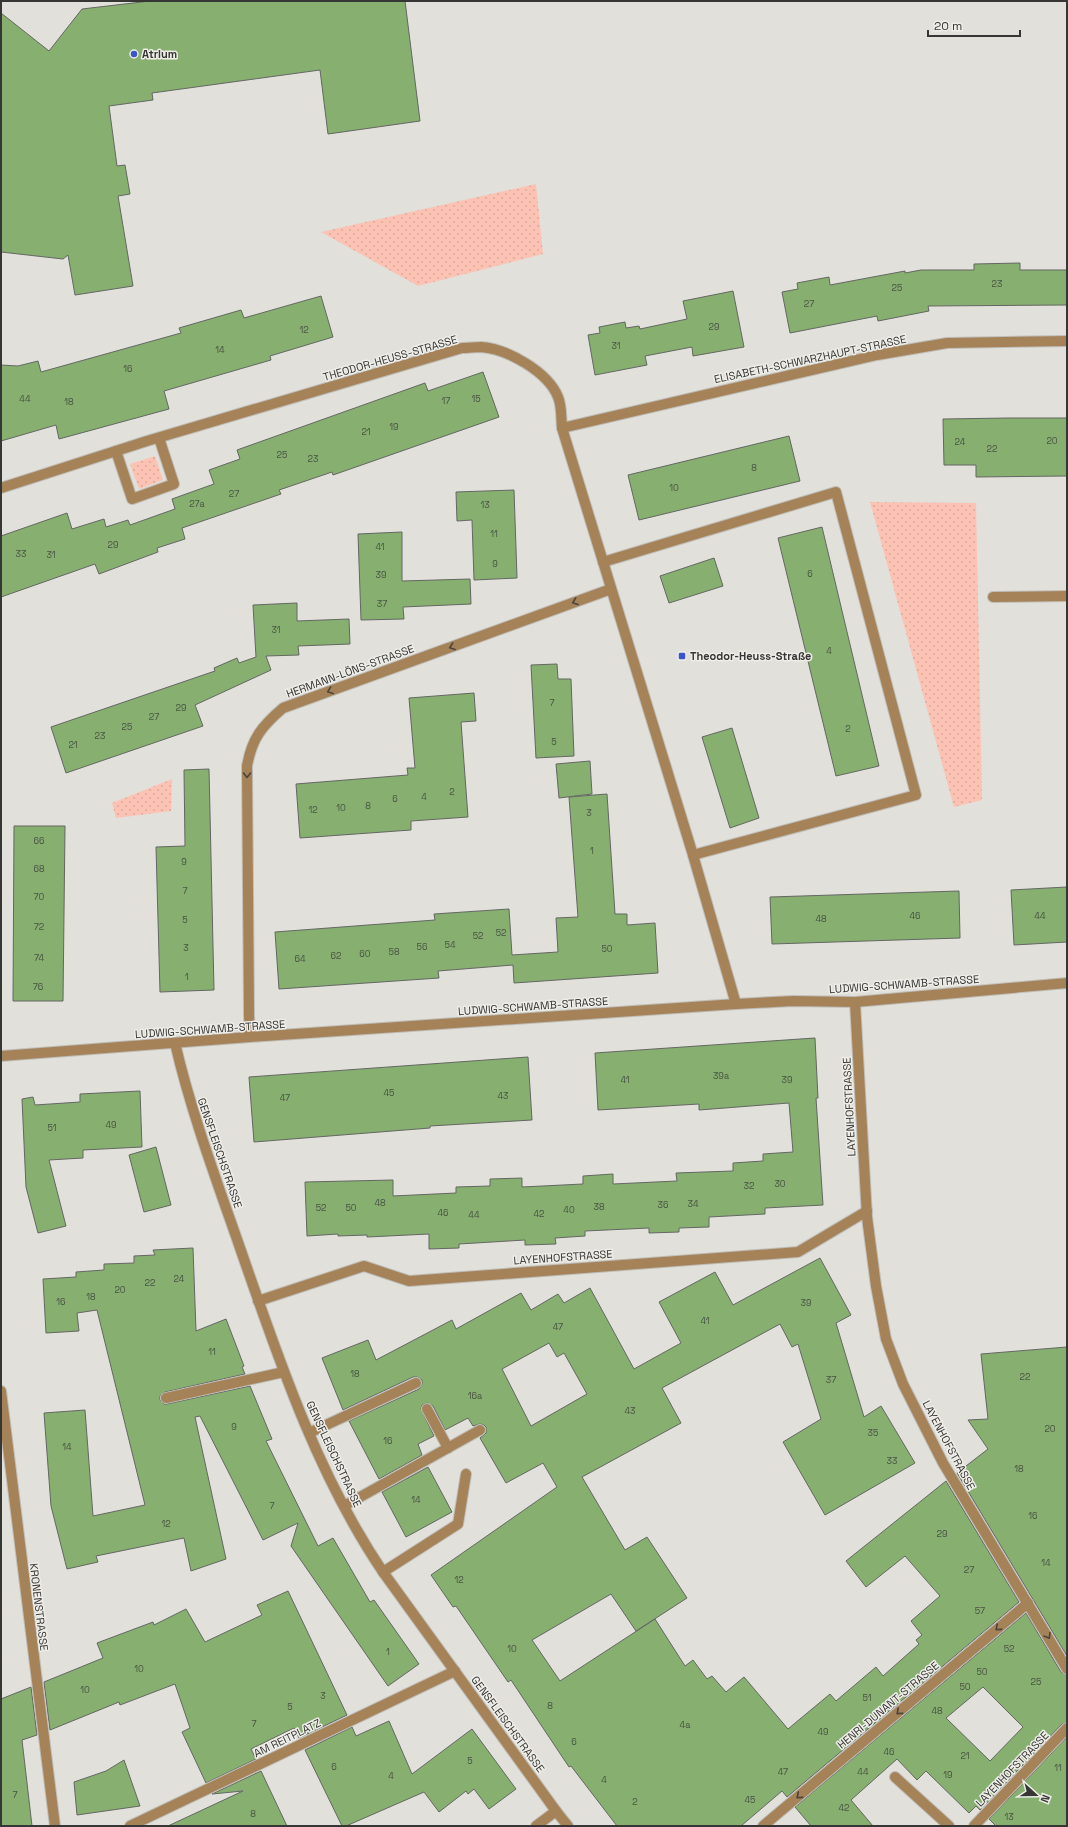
<svg xmlns="http://www.w3.org/2000/svg" width="1068" height="1827" font-family="'Space Grotesk',sans-serif">
<style>
.green{fill:url(#green-dots)}
.building{fill:#86af70;stroke:#646763;fill-rule:evenodd}
.lines{fill:none;stroke-linecap:round;stroke-linejoin:round}
.minor-casing{stroke:#bfbeb9;stroke-width:12}
.minor{stroke:#a68259;stroke-width:10}
.oneway{stroke:#4c453b}
.poi-dot{fill:#3c56c8;stroke:#eeede8;stroke-width:1.5}
.labels{text-anchor:middle;stroke-width:3;stroke-linejoin:round;paint-order:stroke}
.number-label{font-size:9px;fill:#4a5443}
.poi-label{font-size:11px;font-weight:bold;fill:#363634;stroke:#eeede8;text-anchor:start}
.street-label{font-size:11px;fill:#363634;stroke:#eeede8}
</style>
<defs>
<pattern id="green-dots" width="8" height="8" patternUnits="userSpaceOnUse"><rect width="8" height="8" fill="#fcc3b4"/><path d="M2 2h.1M6 6h.1" fill="none" stroke="#d9a89b" stroke-width="1.8" stroke-linecap="round"/></pattern>
</defs>
<rect width="100%" height="100%" fill="#e1e0da"/>
<g class="green">
<polygon points="536,184 543,254 418,286 321,232"/>
<polygon points="155,456 163,480 139,489 130,464"/>
<polygon points="870,502 976,503 982,800 954,807"/>
<polygon points="172,779 171,811 116,818 112,803"/>
</g>
<g class="building">
<polygon points="150,1 405,1 420,121 328,134 320,70 152,93 153,100 109,106 117,166 125,165 130,194 118,196 133,286 75,295 68,255 63,259 1,252 1,13 49,51 82,9"/>
<polygon points="1020,263 1020,270 1067,270 1067,305 928,306 929,311 878,321 877,316 790,333 782,292 798,289 797,283 829,277 830,285 905,271 905,273 921,270 974,270 974,264"/>
<polygon points="733,291 744,347 693,356 692,347 645,356 647,365 595,375 588,335 600,333 599,327 625,322 626,328 639,326 640,329 687,319 683,301"/>
<polygon points="321,296 333,337 270,356 271,360 164,391 169,409 59,439 56,425 1,441 1,365 18,366 38,361 41,372 181,333 179,328 241,310 244,318"/>
<polygon points="483,372 499,417 333,475 332,472 279,490 281,494 182,528 185,539 157,548 158,552 99,574 95,564 1,597 1,536 67,513 72,529 104,519 106,527 128,520 130,525 175,509 172,499 214,484 209,470 240,459 237,450 425,383 428,391"/>
<polygon points="1008,418 1067,418 1067,476 976,477 976,465 944,465 943,419"/>
<polygon points="789,436 800,481 639,520 628,475"/>
<polygon points="514,490 517,578 474,580 472,520 457,521 456,492"/>
<polygon points="822,527 879,766 836,776 778,538"/>
<polygon points="402,532 402,581 470,579 471,604 403,607 404,619 361,620 358,534"/>
<polygon points="714,558 723,586 669,603 660,576"/>
<polygon points="297,603 297,621 349,619 350,644 298,646 299,655 266,656 271,670 195,705 203,726 66,773 51,727 215,671 214,668 237,658 239,663 256,657 253,605"/>
<polygon points="557,664 558,679 571,679 574,756 536,758 531,665"/>
<polygon points="474,693 476,721 461,722 468,817 411,821 411,830 300,838 296,784 408,775 407,768 415,768 409,698"/>
<polygon points="732,728 759,818 730,828 702,737"/>
<polygon points="590,761 592,794 559,798 556,764"/>
<polygon points="209,769 214,990 160,992 156,847 185,846 184,770"/>
<polygon points="607,794 615,914 627,914 627,925 655,923 658,973 514,983 513,965 438,971 439,978 279,989 275,932 435,920 434,914 509,909 512,955 558,952 556,918 578,917 569,797"/>
<polygon points="14,826 65,826 63,1001 13,1001"/>
<polygon points="1067,887 1067,942 1014,945 1011,890"/>
<polygon points="959,891 960,938 772,944 770,897"/>
<polygon points="815,1038 818,1098 816,1098 823,1205 765,1208 765,1214 709,1217 709,1227 679,1228 679,1232 649,1233 649,1228 585,1231 585,1236 555,1238 556,1244 525,1245 525,1240 459,1244 459,1248 429,1249 429,1234 367,1237 367,1235 338,1236 338,1234 307,1236 305,1182 393,1180 393,1196 456,1193 456,1187 490,1186 490,1179 522,1178 522,1187 583,1184 583,1176 613,1174 613,1184 677,1181 676,1173 733,1171 733,1163 763,1161 763,1154 793,1152 789,1103 699,1110 699,1104 598,1110 595,1053"/>
<polygon points="528,1057 532,1120 430,1126 430,1128 254,1142 249,1077"/>
<polygon points="140,1091 142,1147 83,1150 83,1158 49,1160 66,1226 38,1233 26,1187 22,1099 33,1097 35,1105 80,1102 80,1094"/>
<polygon points="156,1147 171,1205 144,1212 129,1155"/>
<polygon points="193,1248 196,1331 226,1319 244,1366 242,1367 245,1374 165,1392 160,1396 160,1400 164,1404 167,1404 250,1386 272,1439 266,1441 318,1546 333,1538 370,1602 374,1600 419,1664 388,1686 291,1546 298,1523 263,1540 200,1416 195,1417 226,1559 191,1571 184,1538 96,1556 98,1562 67,1569 51,1506 44,1413 85,1410 93,1516 145,1505 97,1310 77,1313 79,1331 46,1333 43,1279 76,1277 76,1272 104,1270 104,1264 134,1263 134,1256 155,1255 153,1250"/>
<path d="M820,1258l31,57 -15,8 28,94 17,-11 34,57 -90,52 -42,-73 38,-23 -23,-75 -6,3 -12,-23 -118,64 19,35 -99,54 43,73 22,-13 40,61 -51,33 -25,-37 -79,46 28,41 95,-62 30,47 8,-6 14,19 5,-3 14,16 18,-15 44,52 42,-35 6,7 40,-34 7,9 36,-32 -3,-4 6,-5 -11,-14 29,-25 -35,-40 -39,31 -20,-26 100,-80 73,121 -232,195 -5,-6 -41,35h-124l-46,-60 -2,1 -58,-87 -3,2 -52,-76 -3,1 -22,-32 126,-88 -14,-24 -37,20 -26,-45 6,-5v-6l-2,-2 -4,-1 -7,2 -5,-8 -23,12 -12,-24 -6,-3 -5,2 -1,4 13,27 -16,8 4,11 -43,24 -30,-58 70,-32 3,-5v-4l-5,-3h-4l-70,33 -21,-52 46,-18 8,20 76,-40 4,9 65,-36 10,17 27,-16 6,9 26,-15 44,81 47,-26 -22,-41 56,-30 18,33zM549,1343l8,14 7,-4 23,41 -56,32 -29,-57z"/>
<polygon points="1067,1347 1067,1656 957,1473 988,1449 968,1420 988,1419 981,1354"/>
<polygon points="428,1467 452,1512 406,1537 382,1492"/>
<polygon points="288,1591 347,1715 299,1738 294,1728 251,1749 256,1759 206,1783 182,1732 190,1728 175,1684 120,1705 119,1702 50,1730 44,1682 103,1658 97,1643 153,1622 154,1625 186,1609 205,1642 262,1615 257,1605"/>
<path d="M1026,1613l35,59 6,3v47l-5,2 -82,86 -4,-4 -7,7 -43,-42 -9,9 -20,-21 -46,41 22,26h-62l-16,-19zM983,1687l40,40 -33,34 -44,-43z"/>
<polygon points="31,1687 37,1735 22,1740 32,1826 1,1826 1,1699"/>
<polygon points="389,1721 412,1774 472,1729 516,1789 489,1809 474,1789 468,1794 466,1791 439,1812 424,1792 346,1826 342,1826 305,1750 352,1727 356,1736"/>
<polygon points="1067,1737 1067,1826 996,1826 989,1819"/>
<polygon points="124,1760 140,1806 77,1815 74,1782 106,1771"/>
<polygon points="261,1771 287,1826 168,1826 243,1791 212,1794"/>
</g>
<g class="lines">
<defs>
<g id="minor">
<polyline points="562,428 877,355 947,343 1067,341"/>
<polyline points="116,451 132,499 174,484 159,438"/>
<path d="M1,488l146,-47 315,-93c6,0 13,-1 19,-1 27,2 67,25 77,50 4,9 3,22 4,31l131,427 43,149"/>
<polyline points="603,562 836,492 916,795 693,855"/>
<polyline points="993,597 1067,596"/>
<polyline points="855,1002 867,1217 876,1286 886,1339 903,1384 943,1463 1067,1669"/>
<path d="M250,1037l-1,-22 -2,-249c5,-28 15,-40 36,-58l328,-119"/>
<path d="M175,1043c16,69 41,136 64,202 39,112 77,228 144,327l173,239 12,15"/>
<polyline points="1,1056 250,1037 736,1004 793,1001 855,1002 1067,983"/>
<polyline points="258,1301 364,1266 409,1281 798,1252 867,1211"/>
<polyline points="1,1391 55,1826"/>
<polyline points="166,1398 284,1372"/>
<polyline points="427,1409 448,1448"/>
<polyline points="309,1433 416,1383"/>
<polyline points="344,1506 480,1430"/>
<polyline points="383,1572 458,1524 466,1474"/>
<polyline points="895,1777 949,1826"/>
<polyline points="130,1826 455,1671"/>
<polyline points="536,1826 556,1811"/>
<polyline points="763,1826 1028,1603"/>
<polyline points="974,1826 1067,1728"/>
</g>
</defs>
<use href="#minor" class="minor-casing"/>
<use href="#minor" class="minor"/>
</g>
<defs><path id="oneway-chevron" d="M-2-3.5L2.5 0L-2 3.5" fill="none" stroke-width="1.6" stroke-linecap="round" stroke-linejoin="round"/></defs>
<g class="oneway">
<use href="#oneway-chevron" transform="translate(575 602) rotate(160)"/>
<use href="#oneway-chevron" transform="translate(452 647) rotate(160)"/>
<use href="#oneway-chevron" transform="translate(330 691) rotate(160)"/>
<use href="#oneway-chevron" transform="translate(247 775) rotate(90)"/>
<use href="#oneway-chevron" transform="translate(998 1628) rotate(140)"/>
<use href="#oneway-chevron" transform="translate(1048 1636) rotate(59)"/>
<use href="#oneway-chevron" transform="translate(899 1712) rotate(140)"/>
<use href="#oneway-chevron" transform="translate(799 1796) rotate(140)"/>
</g>
<g class="poi-dot">
<circle cx="134" cy="54" r="4"/>
<rect x="678" y="652" width="8" height="8" rx="2"/>
</g>
<g class="labels">
<g class="number-label">
<text x="997" y="287">23</text>
<text x="897" y="291">25</text>
<text x="809" y="307">27</text>
<text x="714" y="330">29</text>
<text x="304" y="333">12</text>
<text x="616" y="349">31</text>
<text x="220" y="353">14</text>
<text x="128" y="372">16</text>
<text x="25" y="402">44</text>
<text x="476" y="402">15</text>
<text x="446" y="404">17</text>
<text x="69" y="405">18</text>
<text x="394" y="430">19</text>
<text x="366" y="435">21</text>
<text x="1052" y="444">20</text>
<text x="960" y="445">24</text>
<text x="992" y="452">22</text>
<text x="282" y="458">25</text>
<text x="313" y="462">23</text>
<text x="754" y="471">8</text>
<text x="674" y="491">10</text>
<text x="234" y="497">27</text>
<text x="197" y="507">27a</text>
<text x="485" y="508">13</text>
<text x="494" y="537">11</text>
<text x="113" y="548">29</text>
<text x="380" y="550">41</text>
<text x="21" y="557">33</text>
<text x="51" y="558">31</text>
<text x="495" y="567">9</text>
<text x="810" y="577">6</text>
<text x="381" y="578">39</text>
<text x="382" y="607">37</text>
<text x="276" y="633">31</text>
<text x="829" y="654">4</text>
<text x="552" y="706">7</text>
<text x="181" y="711">29</text>
<text x="154" y="720">27</text>
<text x="127" y="730">25</text>
<text x="848" y="732">2</text>
<text x="100" y="739">23</text>
<text x="554" y="745">5</text>
<text x="73" y="748">21</text>
<text x="452" y="795">2</text>
<text x="424" y="800">4</text>
<text x="395" y="802">6</text>
<text x="368" y="809">8</text>
<text x="341" y="811">10</text>
<text x="313" y="813">12</text>
<text x="589" y="816">3</text>
<text x="39" y="844">66</text>
<text x="592" y="854">1</text>
<text x="184" y="865">9</text>
<text x="39" y="872">68</text>
<text x="185" y="894">7</text>
<text x="39" y="900">70</text>
<text x="915" y="919">46</text>
<text x="1040" y="919">44</text>
<text x="821" y="922">48</text>
<text x="185" y="923">5</text>
<text x="39" y="930">72</text>
<text x="501" y="936">52</text>
<text x="478" y="939">52</text>
<text x="450" y="948">54</text>
<text x="422" y="950">56</text>
<text x="186" y="951">3</text>
<text x="607" y="952">50</text>
<text x="394" y="955">58</text>
<text x="365" y="957">60</text>
<text x="336" y="959">62</text>
<text x="39" y="961">74</text>
<text x="300" y="962">64</text>
<text x="187" y="980">1</text>
<text x="38" y="990">76</text>
<text x="721" y="1079">39a</text>
<text x="625" y="1083">41</text>
<text x="787" y="1083">39</text>
<text x="389" y="1096">45</text>
<text x="503" y="1099">43</text>
<text x="285" y="1101">47</text>
<text x="111" y="1128">49</text>
<text x="52" y="1131">51</text>
<text x="780" y="1187">30</text>
<text x="749" y="1189">32</text>
<text x="380" y="1206">48</text>
<text x="693" y="1207">34</text>
<text x="663" y="1208">36</text>
<text x="599" y="1210">38</text>
<text x="321" y="1211">52</text>
<text x="351" y="1211">50</text>
<text x="569" y="1213">40</text>
<text x="443" y="1216">46</text>
<text x="539" y="1217">42</text>
<text x="474" y="1218">44</text>
<text x="179" y="1282">24</text>
<text x="150" y="1286">22</text>
<text x="120" y="1293">20</text>
<text x="91" y="1300">18</text>
<text x="61" y="1305">16</text>
<text x="806" y="1306">39</text>
<text x="705" y="1324">41</text>
<text x="558" y="1330">47</text>
<text x="212" y="1355">11</text>
<text x="355" y="1377">18</text>
<text x="1025" y="1380">22</text>
<text x="831" y="1383">37</text>
<text x="475" y="1399">16a</text>
<text x="630" y="1414">43</text>
<text x="234" y="1430">9</text>
<text x="1050" y="1432">20</text>
<text x="873" y="1436">35</text>
<text x="388" y="1444">16</text>
<text x="67" y="1450">14</text>
<text x="892" y="1464">33</text>
<text x="1019" y="1472">18</text>
<text x="416" y="1503">14</text>
<text x="272" y="1509">7</text>
<text x="1033" y="1519">16</text>
<text x="166" y="1527">12</text>
<text x="942" y="1537">29</text>
<text x="1046" y="1566">14</text>
<text x="969" y="1573">27</text>
<text x="459" y="1583">12</text>
<text x="980" y="1614">57</text>
<text x="512" y="1652">10</text>
<text x="1009" y="1652">52</text>
<text x="388" y="1655">1</text>
<text x="139" y="1672">10</text>
<text x="982" y="1675">50</text>
<text x="1036" y="1685">25</text>
<text x="965" y="1690">50</text>
<text x="85" y="1693">10</text>
<text x="323" y="1699">3</text>
<text x="867" y="1701">51</text>
<text x="550" y="1709">8</text>
<text x="290" y="1710">5</text>
<text x="937" y="1714">48</text>
<text x="254" y="1727">7</text>
<text x="685" y="1728">4a</text>
<text x="823" y="1735">49</text>
<text x="574" y="1745">6</text>
<text x="889" y="1755">46</text>
<text x="965" y="1759">21</text>
<text x="470" y="1764">5</text>
<text x="334" y="1770">6</text>
<text x="1058" y="1771">11</text>
<text x="783" y="1775">47</text>
<text x="863" y="1775">44</text>
<text x="948" y="1778">19</text>
<text x="391" y="1779">4</text>
<text x="604" y="1783">4</text>
<text x="15" y="1798">7</text>
<text x="750" y="1803">45</text>
<text x="635" y="1805">2</text>
<text x="844" y="1811">42</text>
<text x="253" y="1817">8</text>
<text x="1009" y="1820">13</text>
</g>
<g class="poi-label">
<text x="142" y="58">Atrium</text>
<text x="690" y="660">Theodor-Heuss-Straße</text>
</g>
<g class="street-label">
<text transform="translate(390 358) rotate(-16)" y="4">THEODOR-HEUSS-STRASSE</text>
<text transform="translate(810 359) rotate(-12)" y="4">ELISABETH-SCHWARZHAUPT-STRASSE</text>
<text transform="translate(350 671) rotate(-20)" y="4">HERMANN-LÖNS-STRASSE</text>
<text transform="translate(904 984) rotate(-4)" y="4">LUDWIG-SCHWAMB-STRASSE</text>
<text transform="translate(533 1006) rotate(-4)" y="4">LUDWIG-SCHWAMB-STRASSE</text>
<text transform="translate(210 1029) rotate(-4)" y="4">LUDWIG-SCHWAMB-STRASSE</text>
<text transform="translate(849 1107) rotate(-93)" y="4">LAYENHOFSTRASSE</text>
<text transform="translate(220 1153) rotate(71)" y="4">GENSFLEISCHSTRASSE</text>
<text transform="translate(563 1257) rotate(-4)" y="4">LAYENHOFSTRASSE</text>
<text transform="translate(949 1445) rotate(62)" y="4">LAYENHOFSTRASSE</text>
<text transform="translate(334 1454) rotate(65)" y="4">GENSFLEISCHSTRASSE</text>
<text transform="translate(39 1607) rotate(83)" y="4">KRONENSTRASSE</text>
<text transform="translate(888 1705) rotate(-40)" y="4">HENRI-DUNANT-STRASSE</text>
<text transform="translate(508 1724) rotate(54)" y="4">GENSFLEISCHSTRASSE</text>
<text transform="translate(287 1738) rotate(-26)" y="4">AM REITPLATZ</text>
<text transform="translate(1012 1769) rotate(-46)" y="4">LAYENHOFSTRASSE</text>
</g>
</g>
<rect width="1068" height="1827" fill="none" stroke="#363634" stroke-width="4"/>
<g transform="translate(1036 1795) rotate(111)" stroke="#eeede8" stroke-width="3" paint-order="stroke">
<path d="M0-3L7 15L0 10L-7 15Z" fill="#363634"/>
<text y="-6" font-size="11" font-weight="bold" text-anchor="middle" fill="#363634">N</text>
</g>
<path d="M928 30v6h92v-6" fill="none" stroke="#363634" stroke-width="2"/>
<text x="934" y="30" font-size="12" fill="#363634" stroke="#eeede8" stroke-width="3" paint-order="stroke">20 m</text>
</svg>
